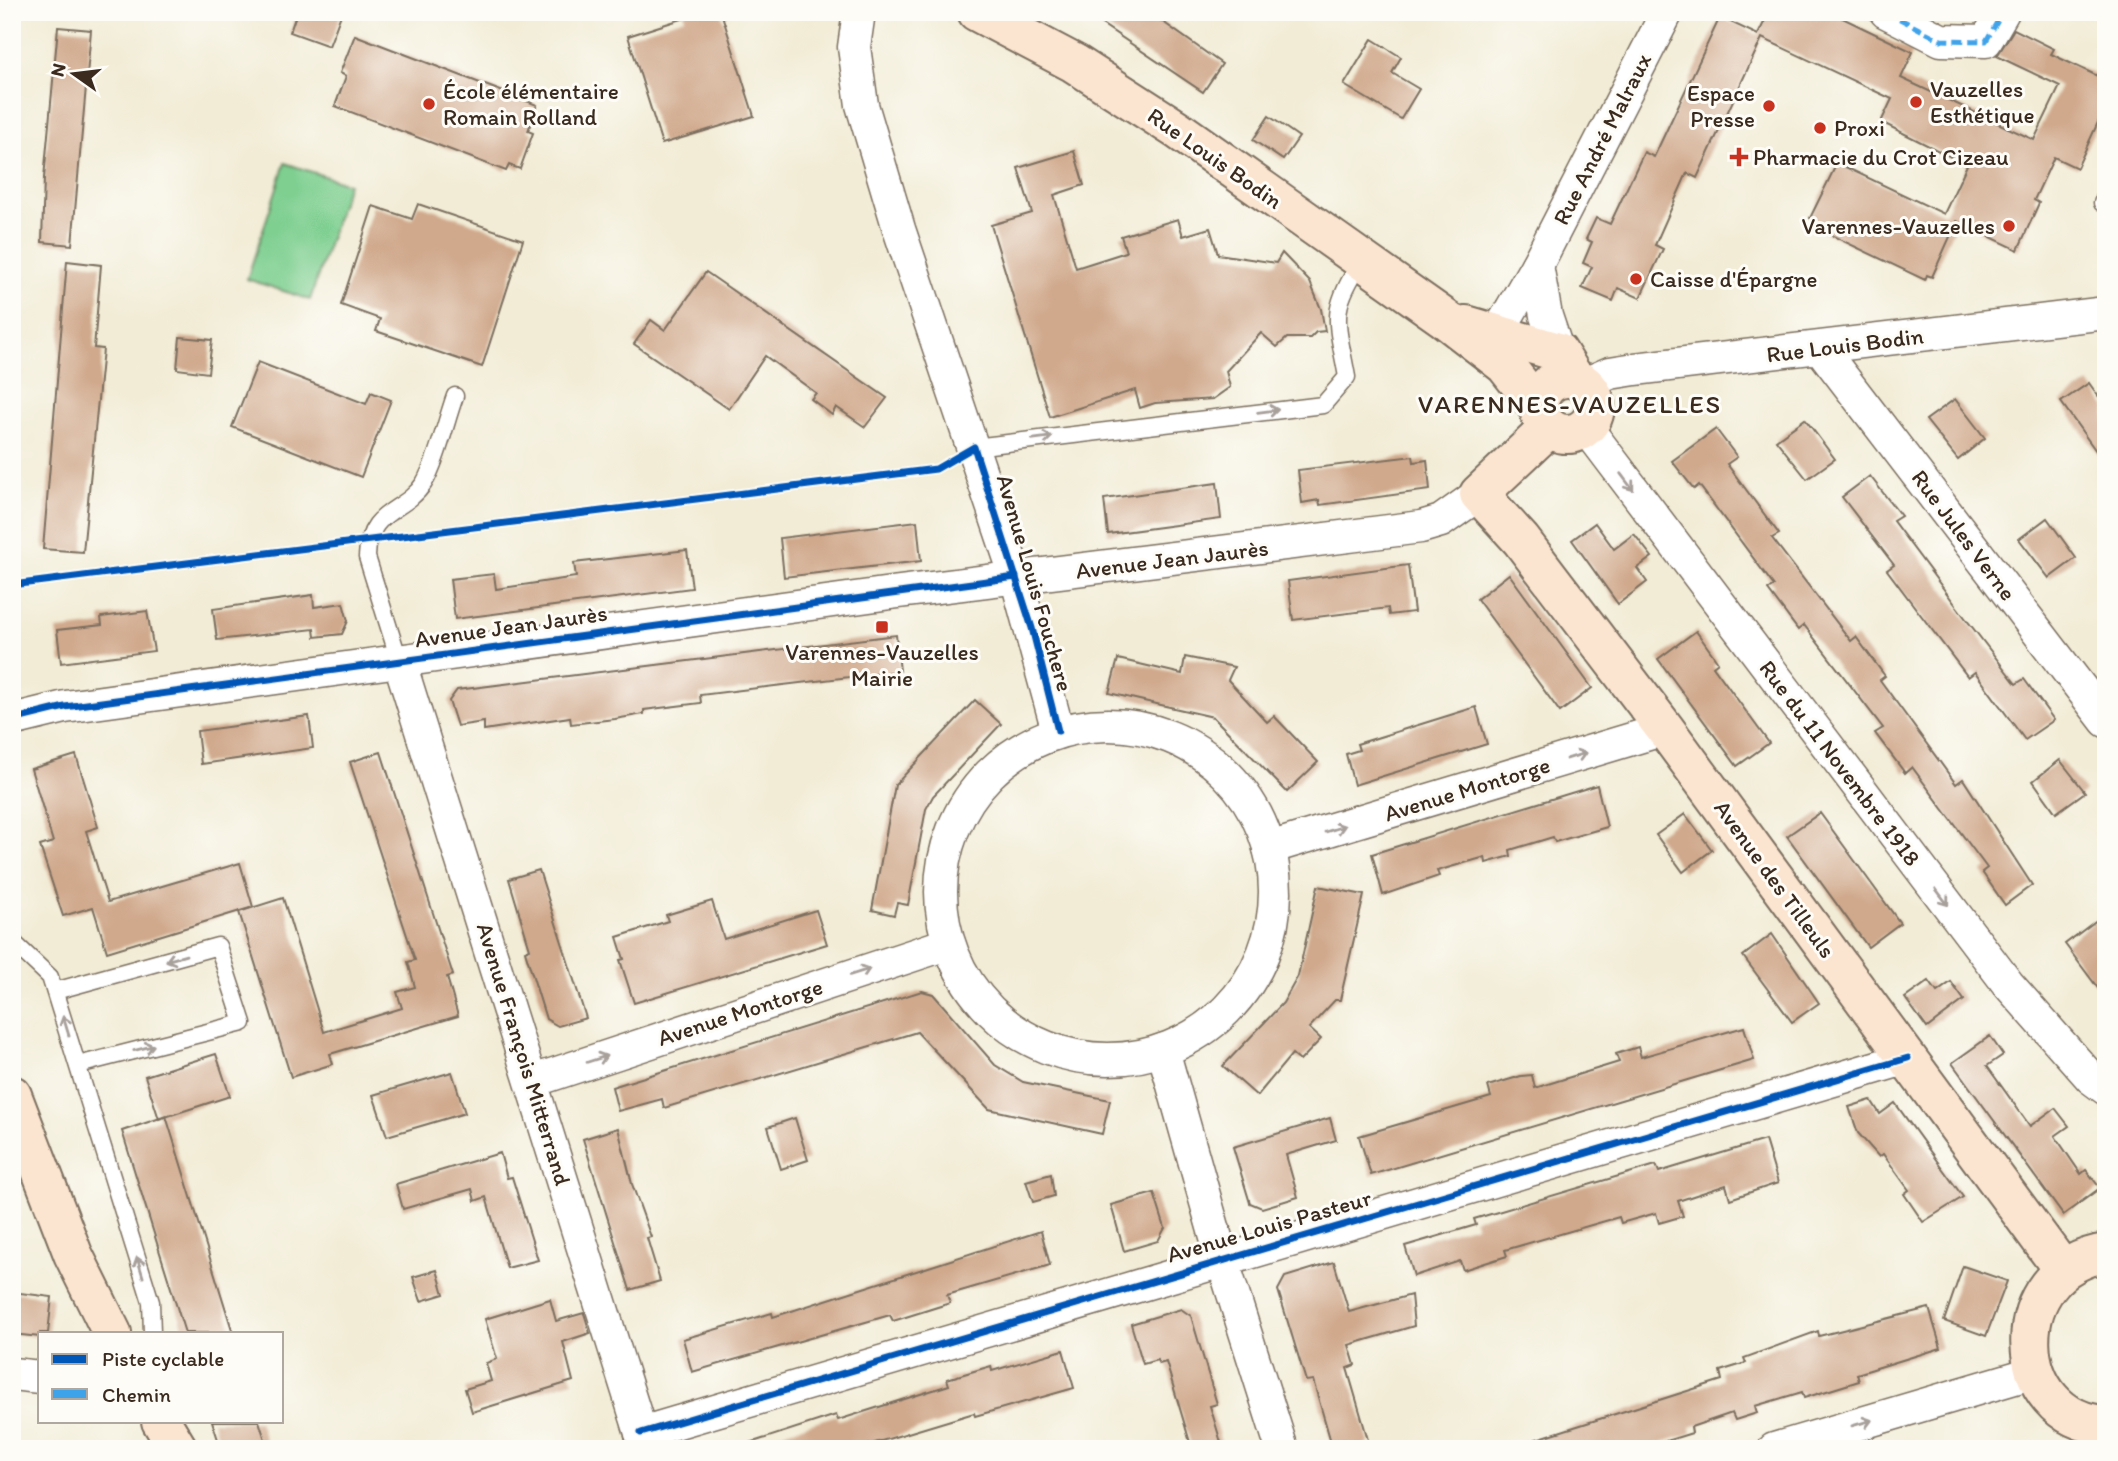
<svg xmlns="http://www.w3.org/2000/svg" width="2118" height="1461" font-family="Itim,sans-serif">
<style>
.green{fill:#7ecf90;stroke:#5c7c57;stroke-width:2}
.building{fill:#d0a98c}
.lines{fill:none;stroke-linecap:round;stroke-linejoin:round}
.lane-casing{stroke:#7b6e5e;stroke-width:19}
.street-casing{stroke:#7b6e5e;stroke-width:35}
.secondary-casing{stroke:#7b6e5e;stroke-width:42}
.lane{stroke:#fff;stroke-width:16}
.street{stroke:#fff;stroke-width:32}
.secondary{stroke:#fce5d0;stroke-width:38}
.quiet{stroke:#3fa3ea;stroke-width:5;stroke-dasharray:10 5;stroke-linecap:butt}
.cycleway-casing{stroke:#fdfcf7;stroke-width:11}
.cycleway{stroke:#0057b8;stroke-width:7}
.oneway{stroke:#a79f9a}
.poi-dot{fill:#c8321e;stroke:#fdfcf7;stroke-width:2.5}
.labels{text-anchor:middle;stroke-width:6;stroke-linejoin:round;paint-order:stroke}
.poi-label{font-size:23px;fill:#3b2a1e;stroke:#fdfcf7;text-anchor:start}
.street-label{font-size:23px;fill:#3b2a1e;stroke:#fdfcf7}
.quarter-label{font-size:26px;letter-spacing:2px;fill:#3b2a1e;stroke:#fdfcf7}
</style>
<rect width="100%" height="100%" fill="#fdfcf7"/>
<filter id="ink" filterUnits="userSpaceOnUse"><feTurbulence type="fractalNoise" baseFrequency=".0143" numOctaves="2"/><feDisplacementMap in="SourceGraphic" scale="14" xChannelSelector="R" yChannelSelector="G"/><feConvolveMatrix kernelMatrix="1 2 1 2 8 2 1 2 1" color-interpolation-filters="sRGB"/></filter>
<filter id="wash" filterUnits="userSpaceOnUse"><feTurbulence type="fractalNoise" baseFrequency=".00686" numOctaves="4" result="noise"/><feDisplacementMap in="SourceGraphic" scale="28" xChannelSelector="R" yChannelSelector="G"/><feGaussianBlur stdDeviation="1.57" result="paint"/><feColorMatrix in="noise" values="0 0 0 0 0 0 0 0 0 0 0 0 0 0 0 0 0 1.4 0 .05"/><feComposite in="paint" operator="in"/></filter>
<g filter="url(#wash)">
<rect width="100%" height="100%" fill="#f2ecd6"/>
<polygon class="green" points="285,163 348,184 310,300 247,279"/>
<g id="blocks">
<g class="building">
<polygon points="297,12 342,12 329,46 290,32"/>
<polygon points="684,12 721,12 754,116 662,144 628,36 685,18"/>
<polygon points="1084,12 1149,12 1222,64 1203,92"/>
<polygon points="1769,12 1830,12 1913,52 1901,78 2034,140 2060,86 1997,56 2014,29 2054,49 2051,54 2106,80 2106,105 2077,168 2054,157 2034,200 2039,203 2018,250 1957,221 1932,277 1927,275 1925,280 1814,227 1816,221 1810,218 1837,163 1944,214 1967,165 1881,122 1892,99 1762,38 1697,178 1687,173 1655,245 1663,249 1640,298 1618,288 1613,301 1582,288 1592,267 1583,263 1592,242 1586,239 1596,218 1610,224 1644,152 1654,157 1720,17 1758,35"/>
<polygon points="58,27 91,30 72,245 42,242 44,178"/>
<polygon points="355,35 537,105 528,131 533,133 520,169 509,165 506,171 335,106 346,76 340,73"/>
<polygon points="1372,39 1401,57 1392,73 1419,89 1401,119 1344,85"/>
<polygon points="1269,116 1299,137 1283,160 1253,140"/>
<polygon points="1074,151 1084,185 1054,195 1076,268 1126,252 1121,236 1178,219 1183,236 1210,228 1218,254 1276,263 1282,253 1310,282 1321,309 1325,331 1316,332 1310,338 1287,338 1277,347 1261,333 1226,371 1230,387 1213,399 1155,403 1140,408 1135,390 1050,417 991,225 1032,213 1018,168"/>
<polygon points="418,204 523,240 482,367 376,331 380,319 341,305 373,206 412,219"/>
<polygon points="67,261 101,265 94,348 103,349 83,552 43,549"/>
<polygon points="706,272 887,398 865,427 836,407 832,415 811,399 816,393 765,356 729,409 634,344 651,320 665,330"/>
<polygon points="180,337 212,340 208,373 177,369"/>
<polygon points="258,362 366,404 371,392 391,400 361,477 232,427"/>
<polygon points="2089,383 2106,407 2106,465 2061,402"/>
<polygon points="1955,399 1985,438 1958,460 1926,420"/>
<polygon points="1805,419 1835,459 1807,479 1776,440"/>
<polygon points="1716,429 1737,457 1727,464 1779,534 1772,538 1851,641 1856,637 1885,676 1880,680 1956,784 1963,779 2032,885 2005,905 1982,872 1987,868 1912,767 1905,773 1875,733 1883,728 1804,625 1798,630 1768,590 1774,586 1699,485 1694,489 1672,461"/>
<polygon points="1413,456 1414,462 1427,460 1430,490 1320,505 1319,500 1302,503 1298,470"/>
<polygon points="1870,476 1901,516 1893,521 1966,619 2016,684 2024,679 2054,720 2025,740 1975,672 1968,677 1917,610 1887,570 1894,565 1842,497"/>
<polygon points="1217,483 1221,519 1108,534 1104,499"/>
<polygon points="2047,518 2076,558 2049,578 2019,539"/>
<polygon points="917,521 921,561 784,577 780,538"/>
<polygon points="1595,523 1614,549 1634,534 1652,557 1637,568 1647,582 1618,604 1572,540"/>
<polygon points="687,550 692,588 455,619 450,579 494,574 496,589 576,577 574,563"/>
<polygon points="1408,565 1414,612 1389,615 1388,608 1293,620 1288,581"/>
<polygon points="1509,574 1592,688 1560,712 1477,599"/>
<polygon points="313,595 314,607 343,603 348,621 342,634 315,637 314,629 217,640 213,609"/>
<polygon points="147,611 154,651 61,663 57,630 102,625 101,617"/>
<polygon points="1696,631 1718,662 1713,666 1769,743 1737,766 1658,659"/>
<polygon points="896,635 900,671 700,695 701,703 644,710 644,714 615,719 571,724 570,717 484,730 484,722 457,726 449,701 457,690"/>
<polygon points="1185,657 1234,667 1228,680 1267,722 1274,716 1318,762 1287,792 1213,717 1109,693 1118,659 1182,674"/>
<polygon points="975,700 1001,724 933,796 926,809 908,905 897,903 894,915 872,910 895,785"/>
<polygon points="1476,707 1487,744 1354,785 1346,754 1359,750 1357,744"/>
<polygon points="309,716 313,748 201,764 197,731"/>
<polygon points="381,752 453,975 447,977 458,1016 330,1054 333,1064 291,1077 239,912 283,898 324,1032 402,1008 397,992 415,987 408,962 415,960 350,762"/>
<polygon points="76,755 98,827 86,831 108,902 240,863 253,907 107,952 93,907 63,916 40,846 53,842 31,769"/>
<polygon points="2060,760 2085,792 2056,813 2033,781"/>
<polygon points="1597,785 1607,827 1555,842 1553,837 1510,850 1511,856 1486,863 1485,857 1437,871 1439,876 1383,895 1372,854"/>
<polygon points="1820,813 1900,923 1868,947 1787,836"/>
<polygon points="1685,814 1712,850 1683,872 1656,835"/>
<polygon points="539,870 586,1018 558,1026 546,1019 525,951 530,949 509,879"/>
<polygon points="1318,886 1364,895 1340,1000 1335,1000 1309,1028 1321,1039 1300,1061 1292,1054 1257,1096 1223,1066 1283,1003 1298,976"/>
<polygon points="712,901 724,939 816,910 827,944 634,1003 620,960 624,959 617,937 668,921 666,915"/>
<polygon points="2106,913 2106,999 2065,944"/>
<polygon points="1772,934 1819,1003 1792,1022 1743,956"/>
<polygon points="1929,981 1937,992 1951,982 1964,1000 1927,1028 1905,998"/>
<polygon points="922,991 933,994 995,1065 1023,1082 1110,1100 1102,1134 989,1109 917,1032 664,1108 662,1099 618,1111 612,1087"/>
<polygon points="1744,1027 1754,1060 1371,1175 1359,1136 1491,1097 1488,1086 1521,1076 1532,1075 1535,1088 1619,1062 1616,1054 1638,1047 1641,1057"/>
<polygon points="1990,1036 2003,1055 1987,1066 2030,1126 2055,1108 2069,1126 2055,1136 2081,1174 2086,1170 2100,1188 2063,1215 1952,1063"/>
<polygon points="216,1054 230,1096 159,1119 145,1076"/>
<polygon points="452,1072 465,1113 387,1136 373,1095"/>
<polygon points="1871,1100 1880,1114 1895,1103 1963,1197 1923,1222 1904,1194 1909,1190 1883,1154 1879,1157 1858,1133 1849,1107"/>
<polygon points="166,1116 212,1265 233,1333 185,1333 122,1131"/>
<polygon points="795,1118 808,1160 781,1169 768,1127"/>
<polygon points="1330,1118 1336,1140 1286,1155 1298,1197 1262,1208 1250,1203 1233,1147"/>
<polygon points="618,1128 632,1184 651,1237 647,1238 660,1281 630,1290 583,1139"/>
<polygon points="1765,1140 1778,1183 1730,1199 1726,1185 1678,1201 1683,1216 1659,1223 1656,1213 1621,1223 1619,1217 1505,1250 1507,1256 1463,1270 1460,1261 1414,1276 1405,1246 1476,1225 1474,1219 1656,1165 1659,1172"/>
<polygon points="500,1153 507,1178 512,1177 538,1260 507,1268 486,1197 475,1201 472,1189 403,1209 396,1184"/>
<polygon points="1051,1174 1054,1196 1033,1202 1026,1181"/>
<polygon points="1154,1193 1165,1228 1158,1241 1124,1251 1111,1205"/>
<polygon points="1041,1231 1050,1265 947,1295 950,1303 893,1321 890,1315 692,1372 683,1339 772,1313 773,1317"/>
<polygon points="1334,1262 1349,1312 1411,1295 1414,1326 1349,1345 1355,1365 1347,1368 1369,1443 1351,1449 1333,1449 1313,1380 1306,1381 1278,1290 1285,1277"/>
<polygon points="1963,1266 2007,1281 1986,1336 1944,1321"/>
<polygon points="437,1270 444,1294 421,1301 413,1277"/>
<polygon points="12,1292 52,1297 48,1333 40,1333 40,1337 12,1334"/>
<polygon points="550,1299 556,1321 584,1313 590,1333 563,1342 573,1381 472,1412 465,1389 491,1381 486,1363 497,1359 485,1319"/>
<polygon points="1929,1308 1941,1348 1857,1374 1859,1381 1804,1398 1802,1392 1755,1406 1757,1413 1735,1420 1732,1413 1691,1427 1692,1433 1640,1449 1524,1449 1524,1443 1722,1380 1720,1371 1746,1363 1744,1358 1818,1331 1819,1336"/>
<polygon points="1181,1309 1191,1316 1217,1404 1210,1406 1223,1449 1192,1449 1166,1362 1159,1364 1157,1360 1143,1364 1131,1324"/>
<polygon points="1063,1350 1074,1388 975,1416 974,1413 855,1449 748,1449 747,1444 836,1415 838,1420 949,1385 947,1379 991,1366 992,1371"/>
<polygon points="212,1421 259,1421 268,1449 221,1449"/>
</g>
</g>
</g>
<g filter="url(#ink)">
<use href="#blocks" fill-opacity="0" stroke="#7b6e5e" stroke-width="2"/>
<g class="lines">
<defs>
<g id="lane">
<polyline points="2102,203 2106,196"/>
<path d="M974,447l349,-42 24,-28c-10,-56 -19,-66 15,-116"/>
<path d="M399,660l-32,-103c1,-49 37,-43 57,-74 13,-22 22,-62 31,-87"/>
<polyline points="12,941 50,977 151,1302 152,1333"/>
<polyline points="55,991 218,946 243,1023 78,1065"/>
</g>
<g id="street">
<polyline points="859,12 854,47 862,105 899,229 1016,577 1058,731"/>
<polyline points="1886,12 1941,40 1986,41 2003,12"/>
<polyline points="1537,265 1546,316 1558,352"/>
<polyline points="1497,334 1537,265 1667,12"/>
<polyline points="1821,349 2106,721"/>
<polyline points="1585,384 1610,373 1635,369 2106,313"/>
<polyline points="1586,427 2008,984 2091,1078 2106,1089"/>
<polyline points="399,660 646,1449"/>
<polyline points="12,720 65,707 891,593 1421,527 1441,521 1479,494"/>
<circle cx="1108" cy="892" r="167"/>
<polyline points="1269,848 1665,729"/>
<polyline points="1163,1050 1222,1259 1282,1449"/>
<polyline points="533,1081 947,944"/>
<polyline points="12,1374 40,1377"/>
<polyline points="641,1433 1908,1058"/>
<polyline points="1774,1449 2035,1372"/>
</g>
<g id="secondary">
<polyline points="977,12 1074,63 1178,130 1444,318 1505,365 1539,408"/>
<polyline points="1466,325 1558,352 1574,378"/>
<circle cx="1567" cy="406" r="28"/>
<polyline points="1549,428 1479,494 1521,540 1665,729 2063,1270"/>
<polyline points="12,1095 73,1254 112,1333"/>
<path d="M2106,1253c-105,16 -97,167 0,172"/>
<polyline points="161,1421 178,1449"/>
</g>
</defs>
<use href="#lane" class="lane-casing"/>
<use href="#street" class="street-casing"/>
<use href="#secondary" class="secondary-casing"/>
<use href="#lane" class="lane"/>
<use href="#street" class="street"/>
<use href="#secondary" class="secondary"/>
<polyline class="quiet" points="1886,12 1941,40 1986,41 2003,12"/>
<defs>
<g id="cycleway">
<polyline points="12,585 936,469 974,447 1032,628 1058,731"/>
<polyline points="12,720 65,707 1016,577"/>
<polyline points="641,1433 1908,1058"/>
</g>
</defs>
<use href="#cycleway" class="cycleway-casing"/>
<use href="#cycleway" class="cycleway"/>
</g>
<defs><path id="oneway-shaft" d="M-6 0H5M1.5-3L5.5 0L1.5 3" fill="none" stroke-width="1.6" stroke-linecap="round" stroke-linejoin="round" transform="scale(1.75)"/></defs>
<g class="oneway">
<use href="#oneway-shaft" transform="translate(1268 411) rotate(-7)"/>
<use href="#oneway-shaft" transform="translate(1042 438) rotate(-7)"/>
<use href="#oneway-shaft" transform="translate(1627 482) rotate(53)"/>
<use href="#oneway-shaft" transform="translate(1576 756) rotate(-17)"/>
<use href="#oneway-shaft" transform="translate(1335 829) rotate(-17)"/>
<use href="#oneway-shaft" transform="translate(1942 897) rotate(53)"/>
<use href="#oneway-shaft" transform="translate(176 958) rotate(164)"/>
<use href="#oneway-shaft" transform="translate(860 972) rotate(-18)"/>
<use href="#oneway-shaft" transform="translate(66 1026) rotate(-107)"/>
<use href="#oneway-shaft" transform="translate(144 1048) rotate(-14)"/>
<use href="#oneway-shaft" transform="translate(597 1059) rotate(-18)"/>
<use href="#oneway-shaft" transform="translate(140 1267) rotate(-107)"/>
<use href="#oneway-shaft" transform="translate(1862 1423) rotate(-16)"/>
</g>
</g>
<g class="poi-dot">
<circle cx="1916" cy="102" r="7"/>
<circle cx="429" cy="104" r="7"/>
<circle cx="1769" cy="106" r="7"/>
<circle cx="1820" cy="128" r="7"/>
<path d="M1735.5 146.5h7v7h7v7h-7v7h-7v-7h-7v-7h7z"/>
<circle cx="2009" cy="226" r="7"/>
<circle cx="1636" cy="279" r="7"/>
<rect x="875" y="620" width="14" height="14" rx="3.5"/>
</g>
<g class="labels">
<g class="poi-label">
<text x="1930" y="97">Vauzelles<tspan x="1930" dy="26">Esthétique</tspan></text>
<text x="443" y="99">École élémentaire<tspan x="443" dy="26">Romain Rolland</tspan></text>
<text x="1755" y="101" text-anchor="end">Espace<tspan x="1755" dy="26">Presse</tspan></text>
<text x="1834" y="136">Proxi</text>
<text x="1753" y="165">Pharmacie du Crot Cizeau</text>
<text x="1995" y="234" text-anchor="end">Varennes-Vauzelles</text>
<text x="1650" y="287">Caisse d'Épargne</text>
<text x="882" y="660" text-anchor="middle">Varennes-Vauzelles<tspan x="882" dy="26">Mairie</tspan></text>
</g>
<g class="street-label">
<text transform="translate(1602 139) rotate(-63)" y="8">Rue André Malraux</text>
<text transform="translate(1215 158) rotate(35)" y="8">Rue Louis Bodin</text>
<text transform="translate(1845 345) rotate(-7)" y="8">Rue Louis Bodin</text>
<text transform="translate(1964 535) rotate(53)" y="8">Rue Jules Verne</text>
<text transform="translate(1172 559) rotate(-7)" y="8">Avenue Jean Jaurès</text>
<text transform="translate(1035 583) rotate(74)" y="8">Avenue Louis Fouchere</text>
<text transform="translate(511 626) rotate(-8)" y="8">Avenue Jean Jaurès</text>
<text transform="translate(1840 763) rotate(53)" y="8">Rue du 11 Novembre 1918</text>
<text transform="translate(1467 789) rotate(-17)" y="8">Avenue Montorge</text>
<text transform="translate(1775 879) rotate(54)" y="8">Avenue des Tilleuls</text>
<text transform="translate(740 1012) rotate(-18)" y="8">Avenue Montorge</text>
<text transform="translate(524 1054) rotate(73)" y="8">Avenue François Mitterrand</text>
<text transform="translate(1269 1226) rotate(-16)" y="8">Avenue Louis Pasteur</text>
</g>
<g class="quarter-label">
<text x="1570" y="413">VARENNES-VAUZELLES</text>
</g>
</g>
<rect width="2118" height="1461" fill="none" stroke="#fdfcf7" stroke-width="42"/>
<rect x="38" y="1332" width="245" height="91" fill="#fdfcf7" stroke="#afa8a0" stroke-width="2"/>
<rect x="52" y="1354" width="35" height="10" fill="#0057b8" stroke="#afa8a0" stroke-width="2"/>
<text x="102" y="1366" font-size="21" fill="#3b2a1e">Piste cyclable</text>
<rect x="52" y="1389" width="35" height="10" fill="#3fa3ea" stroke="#afa8a0" stroke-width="2"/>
<text x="102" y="1402" font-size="21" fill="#3b2a1e">Chemin</text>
<g transform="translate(74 74) rotate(284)" stroke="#fdfcf7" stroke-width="5" paint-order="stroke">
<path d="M0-5L12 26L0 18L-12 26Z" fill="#3b2a1e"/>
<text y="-10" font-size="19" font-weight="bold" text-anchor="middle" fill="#3b2a1e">N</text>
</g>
</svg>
